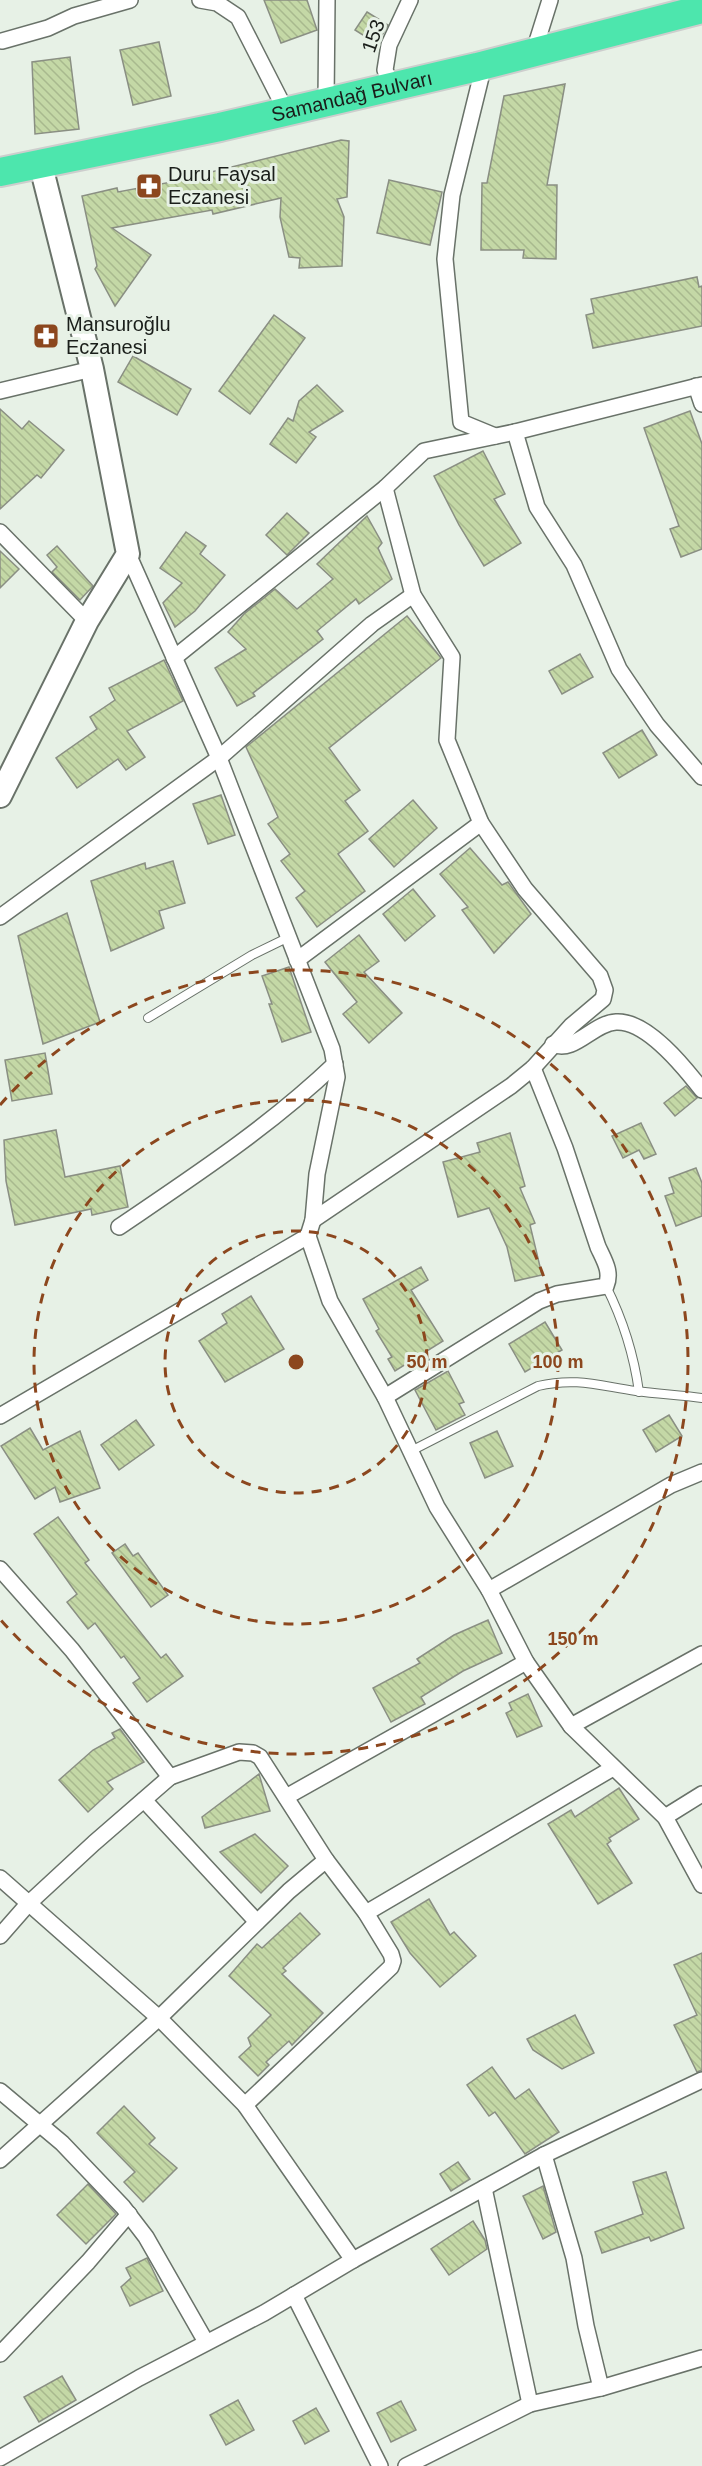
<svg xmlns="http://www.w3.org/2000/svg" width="702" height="2466" font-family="Helvetica,sans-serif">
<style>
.building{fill:url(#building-back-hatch);stroke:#8a8f83;stroke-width:1.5}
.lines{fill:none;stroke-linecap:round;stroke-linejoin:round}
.lane-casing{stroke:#697269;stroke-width:10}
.street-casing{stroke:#697269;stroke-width:18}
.secondary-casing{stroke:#697269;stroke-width:26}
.highway-casing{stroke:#cdcecd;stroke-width:32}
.lane{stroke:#fff;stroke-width:8}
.street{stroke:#fff;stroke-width:15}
.secondary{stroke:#fff;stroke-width:22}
.highway{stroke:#4de6ad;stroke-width:28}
.ring{fill:none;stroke:#8c471e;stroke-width:3;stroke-dasharray:10 8}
.labels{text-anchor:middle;stroke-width:6;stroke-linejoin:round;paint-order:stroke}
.street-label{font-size:20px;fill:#1a1e1a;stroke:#e7f1e6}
.poi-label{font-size:20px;fill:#1a1e1a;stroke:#e7f1e6;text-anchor:start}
.centre{fill:#8c471e;stroke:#e7f1e6;stroke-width:3}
.ring-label{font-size:18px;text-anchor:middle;font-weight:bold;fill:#8c471e;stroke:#e7f1e6;stroke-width:6;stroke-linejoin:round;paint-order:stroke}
</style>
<defs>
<pattern id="building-back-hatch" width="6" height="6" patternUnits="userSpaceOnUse" patternTransform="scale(1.5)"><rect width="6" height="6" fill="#c4d8a6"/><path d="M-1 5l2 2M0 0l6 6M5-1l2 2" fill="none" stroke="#a8b98e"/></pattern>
</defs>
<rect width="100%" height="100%" fill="#e7f1e6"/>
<g class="building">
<polygon points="264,0 307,0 317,30 281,43"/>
<polygon points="367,12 388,25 377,44 355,30"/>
<polygon points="159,42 171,96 133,105 120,50"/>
<polygon points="70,57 79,129 35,134 32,62"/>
<polygon points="565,84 547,185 557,185 556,259 523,258 524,250 481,250 482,183 487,183 504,96"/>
<polygon points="341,140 349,141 347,197 337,199 344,217 342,266 299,268 300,258 289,257 280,217 281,198 213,214 212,210 112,228 151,255 115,306 95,269 97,266 82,196 117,188 118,192 204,176 203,174"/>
<polygon points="389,180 442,192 430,245 377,233"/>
<polygon points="697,277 699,287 702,286 702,326 593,348 586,315 594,313 591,299"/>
<polygon points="274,315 305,338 250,414 219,391"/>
<polygon points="133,356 191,389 177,415 118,382"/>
<polygon points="317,385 343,411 309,432 316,437 296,463 270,444 288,418 293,421 299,401"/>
<polygon points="0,409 22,429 29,421 64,450 41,478 37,475 0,509"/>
<polygon points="690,411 702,444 702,549 681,557 670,529 679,526 644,428"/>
<polygon points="483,451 505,494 494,499 521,543 484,566 459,525 434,476"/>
<polygon points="287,513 309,533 287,555 266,535"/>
<polygon points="367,516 382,543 378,548 392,579 359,604 356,599 317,631 323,639 253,693 255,696 237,706 215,668 246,649 228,632 244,614 275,589 297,609 333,579 317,564"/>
<polygon points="186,532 206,546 200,554 225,575 195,611 175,627 163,603 182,583 160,568"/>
<polygon points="57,546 93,586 80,600 52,572 57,567 47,555"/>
<polygon points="0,551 19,569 0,588"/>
<polygon points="407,616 441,658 329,748 360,790 345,801 368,831 338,854 365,891 317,927 296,898 305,891 281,861 290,854 268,824 278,817 246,747"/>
<polygon points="580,654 593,677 562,694 549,671"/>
<polygon points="164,660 183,701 127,731 145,757 126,770 118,759 77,788 56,758 97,729 90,717 115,700 109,688"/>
<polygon points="642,730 657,755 619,778 603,753"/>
<polygon points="221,795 235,835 208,844 193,804"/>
<polygon points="413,800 437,828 394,867 369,839"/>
<polygon points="470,848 502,885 508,882 531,914 494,953 462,910 468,907 440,874"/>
<polygon points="173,861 185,903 159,911 164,928 111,951 91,881 145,863 146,869"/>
<polygon points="413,889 435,916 405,941 383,914"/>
<polygon points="67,913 100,1022 43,1044 18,936"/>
<polygon points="359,935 379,961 364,972 402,1013 369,1043 343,1014 357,1002 325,962"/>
<polygon points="289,967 311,1032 282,1042 269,1004 272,1004 262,976"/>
<polygon points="45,1053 52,1094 12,1101 5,1060"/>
<polygon points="686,1086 697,1098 675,1116 664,1103"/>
<polygon points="641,1123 656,1154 644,1159 639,1150 623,1158 612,1136"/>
<polygon points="56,1130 65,1177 120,1166 128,1207 92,1215 91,1209 15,1225 6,1181 4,1140"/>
<polygon points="510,1133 525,1186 520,1188 535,1223 530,1225 542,1275 515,1281 507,1247 489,1208 458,1217 443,1162 480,1152 477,1143"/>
<polygon points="696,1168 702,1183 702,1216 676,1226 665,1196 674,1193 669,1178"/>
<polygon points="421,1267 428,1280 411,1290 443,1341 395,1371 388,1359 392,1357 376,1331 379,1329 363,1299"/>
<polygon points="251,1296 284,1349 225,1382 199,1341 227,1323 222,1314"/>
<polygon points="545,1322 562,1350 525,1372 509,1344"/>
<polygon points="448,1371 464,1402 459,1404 465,1415 436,1430 415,1390"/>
<polygon points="669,1415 682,1436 656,1452 643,1430"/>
<polygon points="136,1420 154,1445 119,1470 101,1445"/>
<polygon points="30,1428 43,1450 80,1431 100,1488 60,1502 55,1487 35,1499 1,1446"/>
<polygon points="497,1431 513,1466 485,1478 470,1443"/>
<polygon points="58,1517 89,1560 85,1563 161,1658 166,1654 183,1676 147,1702 133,1683 140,1678 124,1656 121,1658 95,1623 88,1629 67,1602 77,1594 34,1534"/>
<polygon points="125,1544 133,1556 138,1553 168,1595 151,1607 112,1553"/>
<polygon points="488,1620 502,1653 463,1671 421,1697 425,1704 391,1722 373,1688 420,1663 417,1659 454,1635"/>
<polygon points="528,1694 542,1726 517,1737 506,1713 512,1710 509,1703"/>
<polygon points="120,1729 144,1762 107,1782 113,1789 88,1812 59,1780 93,1750 115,1738 112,1733"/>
<polygon points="259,1774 270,1811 205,1828 202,1817"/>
<polygon points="619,1788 639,1819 609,1838 611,1841 607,1844 632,1883 598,1904 548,1824 571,1810 575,1817"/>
<polygon points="255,1834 288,1866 261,1893 220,1852"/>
<polygon points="429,1899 450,1935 454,1932 476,1956 440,1987 410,1953 391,1922"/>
<polygon points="300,1913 320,1934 283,1968 286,1971 282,1974 323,2013 292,2045 289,2041 266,2062 269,2065 258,2076 239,2057 251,2046 248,2038 271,2015 229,1976 257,1944 262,1948"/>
<polygon points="702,1953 702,2070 697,2072 674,2025 697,2015 674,1965"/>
<polygon points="575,2015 594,2053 562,2069 533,2050 527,2039"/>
<polygon points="492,2067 515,2099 529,2089 559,2132 525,2154 495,2112 489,2116 467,2085"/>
<polygon points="124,2106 155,2138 149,2144 177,2168 143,2202 124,2182 135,2172 97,2133"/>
<polygon points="458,2162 470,2179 451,2191 440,2174"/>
<polygon points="666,2172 684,2228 651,2241 649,2237 602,2253 595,2232 643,2214 633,2182"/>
<polygon points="88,2184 116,2214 86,2244 57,2215"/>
<polygon points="543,2186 556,2232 543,2239 523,2196"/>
<polygon points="473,2221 485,2240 487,2249 449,2275 431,2249"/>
<polygon points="147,2258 163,2291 130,2306 121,2287 131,2278 126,2268"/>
<polygon points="62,2376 76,2400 39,2422 24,2397"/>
<polygon points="238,2400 254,2430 226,2445 210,2415"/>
<polygon points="401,2401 416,2430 391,2442 377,2413"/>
<polygon points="316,2408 329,2431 305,2444 293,2421"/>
</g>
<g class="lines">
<defs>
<g id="lane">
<polyline points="148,1018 252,955 289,937"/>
<path d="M606,1286c17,34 28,69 33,106"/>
<path d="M411,1451l127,-65c38,-9 62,0 98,5 22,3 44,4 66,7"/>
</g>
<g id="street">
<polyline points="200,0 217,3 238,17 286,111"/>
<polyline points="2,41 48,28 74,16 130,0"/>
<polyline points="534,51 550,0"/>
<polyline points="481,77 452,195 445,259 461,422 495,436"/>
<polyline points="392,86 385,70 389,45 410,0"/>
<polyline points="326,102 327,0"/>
<polyline points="696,386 702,404"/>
<polyline points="0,391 92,369"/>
<polyline points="515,432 537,507 574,565 619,669 657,725 702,777"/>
<polyline points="0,532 87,621"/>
<polyline points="128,554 219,758 332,1049 337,1077 317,1174 313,1220 308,1236 330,1301 385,1397 437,1507 489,1590 526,1662 571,1726 665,1817 702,1885"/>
<polyline points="174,658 385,488 424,451 515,432 702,385"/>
<polyline points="0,917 219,758 372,624 413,595"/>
<polyline points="297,960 481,823"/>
<path d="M553,1044c21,10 40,-21 63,-22 31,-2 69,46 86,68"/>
<polyline points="313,1220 511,1086 533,1068 571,1026 603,999 605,990 600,976 525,889 481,823 447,740 452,657 413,595 385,488"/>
<path d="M119,1227c75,-51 150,-100 216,-163"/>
<path d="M385,1397l154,-96 18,-7 49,-8c6,-14 -2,-26 -8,-39l-33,-99 -32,-80"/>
<polyline points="0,1416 308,1236"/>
<polyline points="0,1569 72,1650 170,1777"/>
<polyline points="489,1590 671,1485 702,1472"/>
<polyline points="571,1726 702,1654"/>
<polyline points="286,1797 526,1662"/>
<polyline points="144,1800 257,1922"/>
<polyline points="665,1817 702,1794"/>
<polyline points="0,1878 159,2018 245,2105 353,2260"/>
<polyline points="366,1913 613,1768"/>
<polyline points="0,1936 28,1904 94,1843 170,1777 239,1752 253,1753 260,1757 326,1860"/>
<polyline points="0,2091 62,2143 123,2207 146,2237 206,2342"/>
<polyline points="544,2155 574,2258 586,2326 601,2388"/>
<polyline points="0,2160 159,2018 289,1891 326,1860 366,1913 391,1954 393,1961 391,1967 245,2105"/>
<polyline points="484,2188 530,2404"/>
<polyline points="294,2295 380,2466"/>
<polyline points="0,2354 88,2262 129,2214"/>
<polyline points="0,2458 139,2378 264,2313 353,2260 544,2155 702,2080"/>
<polyline points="406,2466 530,2404 601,2388 702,2358"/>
</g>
<polyline id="secondary" points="0,796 87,621 128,554 92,369 44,178"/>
<g id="highway">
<path id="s1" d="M0,172l220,-45 257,-60 225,-58"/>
</g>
</defs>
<use href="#lane" class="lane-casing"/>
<use href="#street" class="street-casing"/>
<use href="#secondary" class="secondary-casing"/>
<use href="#highway" class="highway-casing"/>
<use href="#lane" class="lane"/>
<use href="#street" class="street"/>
<use href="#secondary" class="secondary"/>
<use href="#highway" class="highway"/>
</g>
<g class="ring">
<circle cx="296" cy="1362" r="131"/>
<circle cx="296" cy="1362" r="262"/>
<path d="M0 1105A392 392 0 1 1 0 1619"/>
</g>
<defs>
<symbol id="pharmacy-square" viewBox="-11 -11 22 22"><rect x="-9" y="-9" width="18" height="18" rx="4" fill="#8c471e" stroke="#e7f1e6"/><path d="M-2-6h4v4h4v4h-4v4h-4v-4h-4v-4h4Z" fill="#fff"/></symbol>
</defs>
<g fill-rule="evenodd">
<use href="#pharmacy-square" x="134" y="171" width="30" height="30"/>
<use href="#pharmacy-square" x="31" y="321" width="30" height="30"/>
</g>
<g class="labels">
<g class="street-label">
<text transform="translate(373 36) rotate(-71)" y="7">153</text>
<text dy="7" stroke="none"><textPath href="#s1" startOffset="360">Samandağ Bulvarı</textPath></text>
</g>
<g class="poi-label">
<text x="168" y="181">Duru Faysal<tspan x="168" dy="23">Eczanesi</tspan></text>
<text x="66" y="331">Mansuroğlu<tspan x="66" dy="23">Eczanesi</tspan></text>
</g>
</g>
<circle cx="296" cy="1362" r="9" class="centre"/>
<g class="ring-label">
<text x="427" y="1368">50 m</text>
<text x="558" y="1368">100 m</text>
<text x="573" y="1645">150 m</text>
</g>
</svg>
